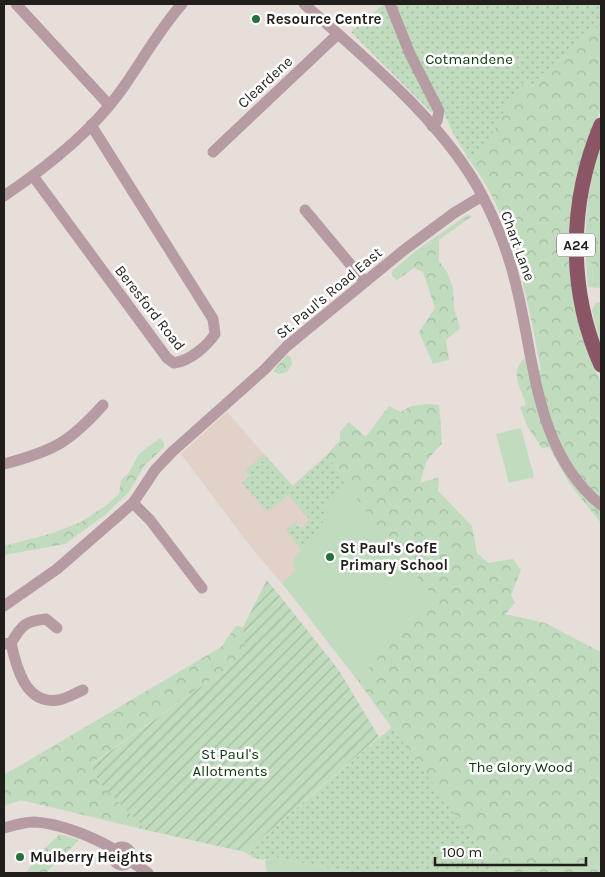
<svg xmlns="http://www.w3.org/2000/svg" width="605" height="877" font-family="Karla,sans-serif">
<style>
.built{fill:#e1d1c8}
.grass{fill:#c0dbbe}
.forest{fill:url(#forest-crowns)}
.park{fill:url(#park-dots)}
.garden{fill:url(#garden-furrows)}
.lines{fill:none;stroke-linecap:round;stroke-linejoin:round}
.minor{stroke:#b79ba2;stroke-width:11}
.trunk{stroke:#8a5665;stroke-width:15}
.poi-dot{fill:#27703e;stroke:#fff;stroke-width:2}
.labels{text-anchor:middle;stroke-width:5;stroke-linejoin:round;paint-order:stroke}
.shield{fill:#fff;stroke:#646260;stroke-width:1}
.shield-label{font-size:14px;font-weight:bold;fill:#211e1c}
.poi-label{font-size:15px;font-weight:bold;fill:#211e1c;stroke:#fff;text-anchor:start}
.park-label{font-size:15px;fill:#09360a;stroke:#fff}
.street-label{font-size:15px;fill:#211e1c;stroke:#fff}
</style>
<defs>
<pattern id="forest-crowns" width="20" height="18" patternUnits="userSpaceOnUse" patternTransform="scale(1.25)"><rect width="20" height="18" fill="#c0dbbe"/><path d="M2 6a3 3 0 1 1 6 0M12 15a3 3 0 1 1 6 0" fill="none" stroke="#a5bca3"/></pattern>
<pattern id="park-dots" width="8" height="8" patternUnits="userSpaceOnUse" patternTransform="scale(1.25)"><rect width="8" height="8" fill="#c0dbbe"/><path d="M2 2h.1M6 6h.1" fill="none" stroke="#a5bca3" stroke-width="1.8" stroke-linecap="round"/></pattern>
<pattern id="garden-furrows" width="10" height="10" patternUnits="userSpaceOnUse" patternTransform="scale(1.25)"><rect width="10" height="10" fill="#c0dbbe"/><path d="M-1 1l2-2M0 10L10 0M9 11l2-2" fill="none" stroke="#a5bca3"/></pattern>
</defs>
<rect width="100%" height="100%" fill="#e6ded9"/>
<polygon class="built" points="227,412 292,486 327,455 356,498 358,681 308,614 250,546 181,454"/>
<g class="grass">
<polygon points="586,260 592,262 593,285 601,285 601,288 588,287"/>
<polygon points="601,302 601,346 592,310 596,303"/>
<polygon points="521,428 534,477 509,483 496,434"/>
<path d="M347,484l35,51 49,59 -73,87 -76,-98 14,-13 -3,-8 2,-5c13,-14 30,-31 29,-51z"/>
<polygon points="272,857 349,872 349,873 267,873 265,861"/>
</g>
<g class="forest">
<path d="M601,25v84l-16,37 -13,78 -3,32 4,42 10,42 18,43v140l-32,-40 -20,-36 -7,1 -15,-22 -7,-19 6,-2c-4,-16 -18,-32 -1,-47l3,15 13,-3c-14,-71 -26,-150 -71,-209l2,-8 15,-12 25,-47 13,-12 35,-21 24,-24z"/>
<path d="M601,144v141h-8l-1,-22 -6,-3c-1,-40 1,-78 15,-116z"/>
<polygon points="467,215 472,216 439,240 439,261 447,272 453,288 454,309 460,328 446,340 449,360 433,364 419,332 435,308 423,272 414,268 397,280 392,276 392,271 417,250"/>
<polygon points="287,355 291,358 292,364 287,372 278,374 273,371"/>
<polygon points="429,404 439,405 442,443 426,462 420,483 439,477 438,491 472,526 477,553 488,563 513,559 521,570 511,595 515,603 505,614 545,623 601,652 601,873 497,873 358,681 431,594 382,535 327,455 340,440 340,431 349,422 366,437 389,406 401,412 411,406"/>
<polygon points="160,438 164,443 164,447 144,466 129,492 105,515 65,544 4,555 4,546 53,533 81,522 108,504 119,494 121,480 128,474 139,454"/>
<polygon points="236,626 243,627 246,650 230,666 91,764 100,783 146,830 21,800 4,806 4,775 221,647"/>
<polygon points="60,834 79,840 46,873 26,873 39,854"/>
</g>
<g class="park">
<path d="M384,4h217v21l-17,12 -24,24 -19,14 -4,12 -12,-5c-22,20 -22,39 -38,59 -7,8 -14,9 -17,20l-17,-28 -11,-25 -11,4 -80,-80z"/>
<polygon points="264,454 293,486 327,455 347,484 324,506 326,519 321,524 321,532 301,550 286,530 295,522 301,528 310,520 288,495 268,512 242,483 250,476 245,471"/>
<path d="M392,727l105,146h-142l-82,-16c-11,5 -19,2 -28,-5z"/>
</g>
<polygon class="garden" points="267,580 338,669 379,737 245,852 146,830 100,783 91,765 230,666 245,650 243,627"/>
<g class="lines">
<g class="minor">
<polyline points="16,4 109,105"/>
<path d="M304,4c61,54 141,119 179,193 14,27 26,58 33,88 19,75 19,167 85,220"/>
<polyline points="390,4 410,54 439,111 437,121 432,126"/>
<polyline points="213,152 338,34"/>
<path d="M33,176l134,182 7,5c16,-2 33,-17 41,-29l-2,-15 -122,-194"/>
<path d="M4,196c40,-27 87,-64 116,-104 21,-29 38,-61 62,-88"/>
<polyline points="305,210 365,282"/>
<path d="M4,464c49,-13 65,-21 99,-59"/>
<polyline points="133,503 150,520 202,588"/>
<polyline points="4,606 57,569 133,503 155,470 172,452 264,370 287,346 404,250 454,213 482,196"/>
<path d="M11,643c5,23 14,62 47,57 9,-1 17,-7 25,-10"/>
<path d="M5,644l6,-1c11,-18 14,-22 35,-24l11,9"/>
<path d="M4,828c10,-3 20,-6 30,-6 25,1 60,15 81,28"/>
<circle cx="122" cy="856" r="9"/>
<polyline points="129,860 148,873"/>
</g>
<path class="trunk" d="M601,125c-32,76 -34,164 0,240"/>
</g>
<g class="poi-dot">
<circle cx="256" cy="19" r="5"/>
<circle cx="330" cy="557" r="5"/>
<circle cx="20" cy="857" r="5"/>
</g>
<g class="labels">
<rect class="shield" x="557" y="233.5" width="38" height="23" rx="4"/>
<g class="shield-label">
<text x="576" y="250">A24</text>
</g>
<g class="poi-label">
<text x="266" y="24">Resource Centre</text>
<text x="340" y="553">St Paul's CofE<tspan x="340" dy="17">Primary School</tspan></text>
<text x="30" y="862">Mulberry Heights</text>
</g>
<g class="park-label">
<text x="469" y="64">Cotmandene</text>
<text x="230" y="759">St Paul's<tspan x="230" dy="17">Allotments</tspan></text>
<text x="521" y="772">The Glory Wood</text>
</g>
<g class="street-label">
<text transform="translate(265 82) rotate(-43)" y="5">Cleardene</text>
<text transform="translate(518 246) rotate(70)" y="5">Chart Lane</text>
<text transform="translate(329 293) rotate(-40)" y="5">St. Paul's Road East</text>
<text transform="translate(150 308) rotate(52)" y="5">Beresford Road</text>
</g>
</g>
<rect width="605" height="877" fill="none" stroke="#211e1c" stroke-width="10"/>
<path d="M435 857v8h151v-8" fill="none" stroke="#211e1c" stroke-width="2.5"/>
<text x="442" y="857" font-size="15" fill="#211e1c" stroke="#ffffff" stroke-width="4" paint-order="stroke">100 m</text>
</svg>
